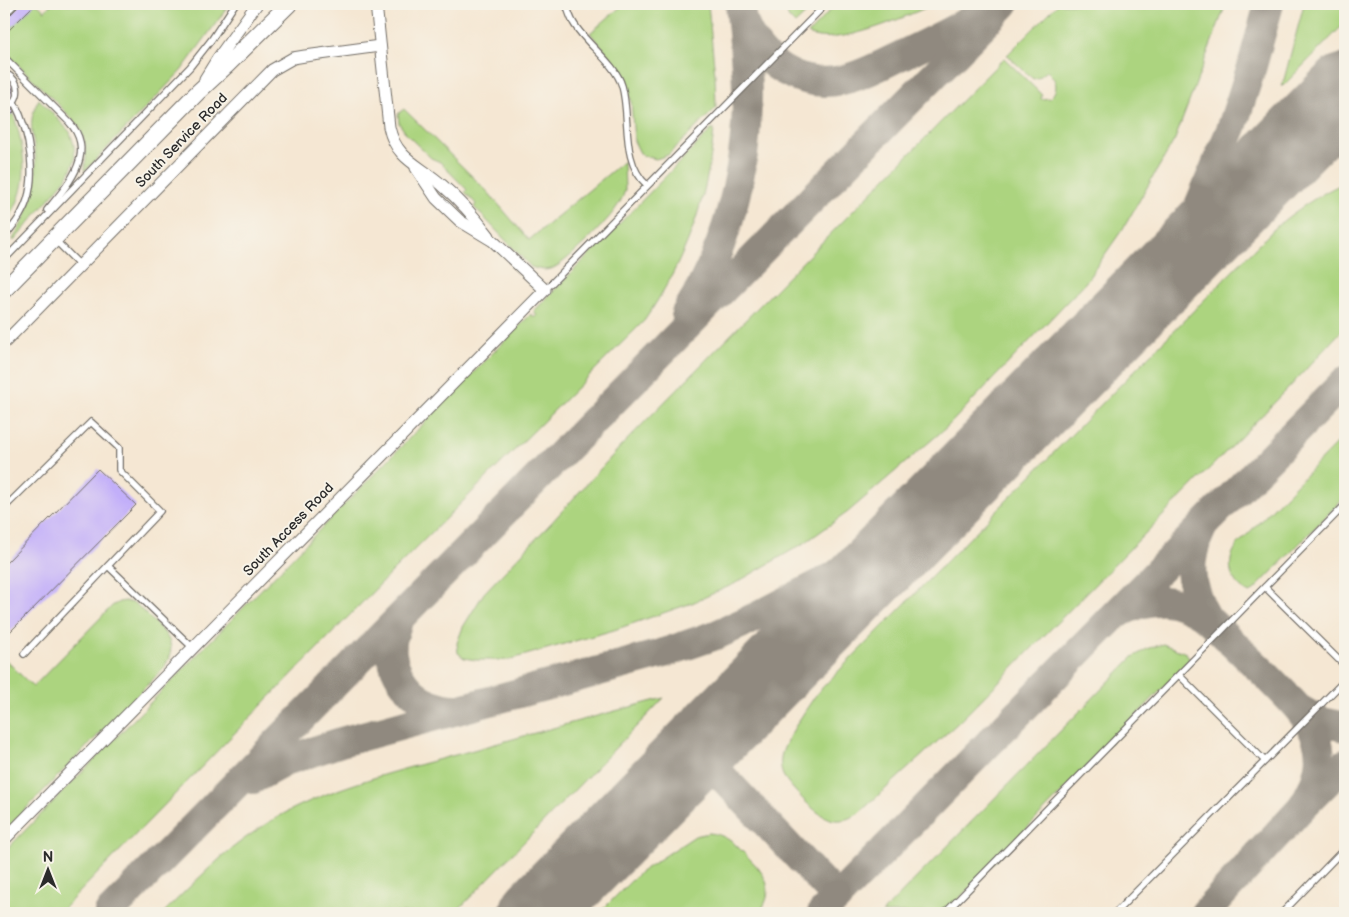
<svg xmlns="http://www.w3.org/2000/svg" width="1349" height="917" font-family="'Balsamiq Sans',sans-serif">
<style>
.green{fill:#acd47f;stroke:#6c8055}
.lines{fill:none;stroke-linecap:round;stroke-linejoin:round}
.taxiway{stroke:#90897f;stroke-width:30}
.runway{stroke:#90897f;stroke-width:75}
.building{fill:#c2aff9}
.lane-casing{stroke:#726d66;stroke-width:8}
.street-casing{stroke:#726d66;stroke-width:13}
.secondary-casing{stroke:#726d66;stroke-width:18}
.lane{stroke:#fff;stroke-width:5.5}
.street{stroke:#fff;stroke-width:11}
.secondary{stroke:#fff;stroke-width:16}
.labels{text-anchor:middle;stroke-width:4;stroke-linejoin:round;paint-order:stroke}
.street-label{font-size:14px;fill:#2b2b2b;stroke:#f7f3e8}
</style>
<rect width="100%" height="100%" fill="#f7f3e8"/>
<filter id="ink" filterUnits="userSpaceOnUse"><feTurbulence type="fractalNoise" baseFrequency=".02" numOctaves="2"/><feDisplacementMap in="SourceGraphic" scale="10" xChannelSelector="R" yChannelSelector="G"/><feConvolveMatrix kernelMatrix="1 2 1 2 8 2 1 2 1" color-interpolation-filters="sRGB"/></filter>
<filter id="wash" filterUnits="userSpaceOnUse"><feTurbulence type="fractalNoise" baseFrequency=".0096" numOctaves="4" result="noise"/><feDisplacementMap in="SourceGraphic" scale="20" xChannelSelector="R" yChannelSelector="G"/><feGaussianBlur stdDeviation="1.12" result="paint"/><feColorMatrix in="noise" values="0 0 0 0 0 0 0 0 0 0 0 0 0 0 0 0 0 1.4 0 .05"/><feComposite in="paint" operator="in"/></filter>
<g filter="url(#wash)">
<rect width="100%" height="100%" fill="#f5e7d3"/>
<g class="green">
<polygon points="35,4 37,4 45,11 50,5 49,4 230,4 181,71 85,171 84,169 86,159 85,143 80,128 64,110 4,51 4,35"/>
<polygon points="624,4 708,4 715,75 716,108 668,155 656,159 644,156 640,153 634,141 631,100 625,78 620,69 590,33"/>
<polygon points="783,4 816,4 795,24 789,18"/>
<path d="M836,4h98c-29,13 -97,44 -126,30z"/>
<path d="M1058,4h168l-51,135 -51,88 -39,56 -137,143 -100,86 -42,30 -72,42 -42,19 -78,27 -106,30h-32l-12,-2 -6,-5 -1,-10 6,-16 21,-34 68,-71 71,-78 381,-386 38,37 -1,4 9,-1c10,-10 6,-19 -3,-27l-9,7 -5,1 -26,-24z"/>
<polygon points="1304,4 1345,4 1345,23 1282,87"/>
<path d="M39,99l31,33 4,13 1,15 -7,16 -54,65 -1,-2c14,-23 24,-48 23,-76 -1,-25 -11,-39 3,-64z"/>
<path d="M404,109l83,82 42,49 95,-79 1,29c-2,8 -6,14 -11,21 -8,12 -51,55 -63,58 -7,2 -13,0 -20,-2l-57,-60 2,-3 -11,-12 2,-2 -27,-28 -9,-4 -24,-23 -8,-12 -1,-9z"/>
<path d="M13,113c13,40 19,76 -9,112v-106z"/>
<path d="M712,129h2c-6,71 -29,133 -70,192l-252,251 -333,341h-55v-61l527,-538 3,3 3,-1 -3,-5z"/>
<path d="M1345,183v144l-60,65 -324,328 -102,93c-9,6 -19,9 -29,6 -14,-4 -38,-30 -46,-42 -3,-5 -4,-12 -3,-18 0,-14 28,-54 37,-67l456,-463c13,-13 53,-40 71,-46z"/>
<path d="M1345,435v62l-94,96c-14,-4 -23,-19 -20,-33 0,-5 4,-11 6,-15z"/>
<polygon points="125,601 136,604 164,632 169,640 171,647 170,656 164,668 4,831 4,658 33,687 112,606 119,602"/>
<polygon points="1163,644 1186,653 1190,660 945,913 882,913 1133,657 1147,649"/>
<path d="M664,698l-209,215h-292c30,-29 59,-60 94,-83 56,-39 136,-58 202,-76 68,-19 137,-38 205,-56z"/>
<path d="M709,833c16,1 25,10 36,21 18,18 33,34 14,59h-160l40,-40 56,-37z"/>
</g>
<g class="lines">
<g class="taxiway">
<path d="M744,24c16,39 55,65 98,56 22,-5 43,-17 64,-27 25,-12 51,-24 74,-39"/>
<polyline points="1306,132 1338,99 1345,106"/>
<path d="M686,313c41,-64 61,-142 61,-218 0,-30 -4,-61 -7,-91"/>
<polyline points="1121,319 1134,306 1192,222 1232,127 1252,66 1269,4"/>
<path d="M1202,528c-16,33 -14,58 5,90"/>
<path d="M1119,613c34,-18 56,-16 88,5 20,19 40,39 60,58 43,43 74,70 35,131"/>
<path d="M398,620c-2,7 -5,15 -6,22 -4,29 21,59 49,65 6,2 13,2 19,2"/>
<polyline points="1301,710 1322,722 1345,727"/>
<polyline points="697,750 837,898"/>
<polyline points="253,779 288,760 341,742 661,654 716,635 756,617 833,577 878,546 925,510 1048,394"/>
<polyline points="109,913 1004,4"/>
<polyline points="822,913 1345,381"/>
<polyline points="1205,913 1302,807 1345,764"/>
</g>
<polyline class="runway" points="537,913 1345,91"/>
</g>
<g id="blocks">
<g class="building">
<polygon points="20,4 35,4 4,35 4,20 7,18 18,7"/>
<polygon points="4,78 10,83 13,90 10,98 4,103"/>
<polygon points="12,109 14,112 4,121 4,113"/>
<polygon points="98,469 136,505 4,638 4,565"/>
</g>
</g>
</g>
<g filter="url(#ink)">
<use href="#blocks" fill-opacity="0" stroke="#726d66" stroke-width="1"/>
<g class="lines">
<defs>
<g id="lane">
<path d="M566,4c2,6 4,13 7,18 12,22 42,40 49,64 9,32 -2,75 25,99"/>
<polyline points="4,15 15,4"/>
<path d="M4,57l65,65c29,31 -2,64 -22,88"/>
<path d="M4,73c18,6 18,29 0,35"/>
<path d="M4,237c6,-7 14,-16 18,-25 17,-31 8,-80 -8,-110"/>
<polyline points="55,240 80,265"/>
<polyline points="4,260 190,67 212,39 235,4"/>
<polyline points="545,290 826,4"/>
<polyline points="4,508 91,422 119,448 119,470 160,511 24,654"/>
<polyline points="108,566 193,648"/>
<polyline points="1265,587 1345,666"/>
<polyline points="1180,676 1265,761"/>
<polyline points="945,913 1345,505"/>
<polyline points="1115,913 1345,680"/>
<polyline points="1282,913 1345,848"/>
</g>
<g id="street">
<path d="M376,4l13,123c7,33 31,38 53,58 19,16 32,31 47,51"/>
<polyline points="205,79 218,58 257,4"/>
<polyline points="4,343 272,70 293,58 305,56 380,46"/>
<polyline points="4,840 545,290 493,241 460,221 436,198 416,168"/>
</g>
<polyline id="secondary" points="4,290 198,92 226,66 289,4"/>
</defs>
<use href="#lane" class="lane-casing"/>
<use href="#street" class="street-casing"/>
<use href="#secondary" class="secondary-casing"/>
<use href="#lane" class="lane"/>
<use href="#street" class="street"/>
<use href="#secondary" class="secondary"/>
</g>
</g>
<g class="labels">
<g class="street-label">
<text transform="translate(181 140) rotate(-46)" y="5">South Service Road</text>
<text transform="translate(288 529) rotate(-46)" y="5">South Access Road</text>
</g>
</g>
<rect width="1349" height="917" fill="none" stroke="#f7f3e8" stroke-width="20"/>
<g transform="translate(48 870)" stroke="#f7f3e8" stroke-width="4" paint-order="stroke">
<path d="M0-4L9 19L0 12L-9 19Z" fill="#2b2b2b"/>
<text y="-8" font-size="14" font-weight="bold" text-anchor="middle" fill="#2b2b2b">N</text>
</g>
</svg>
